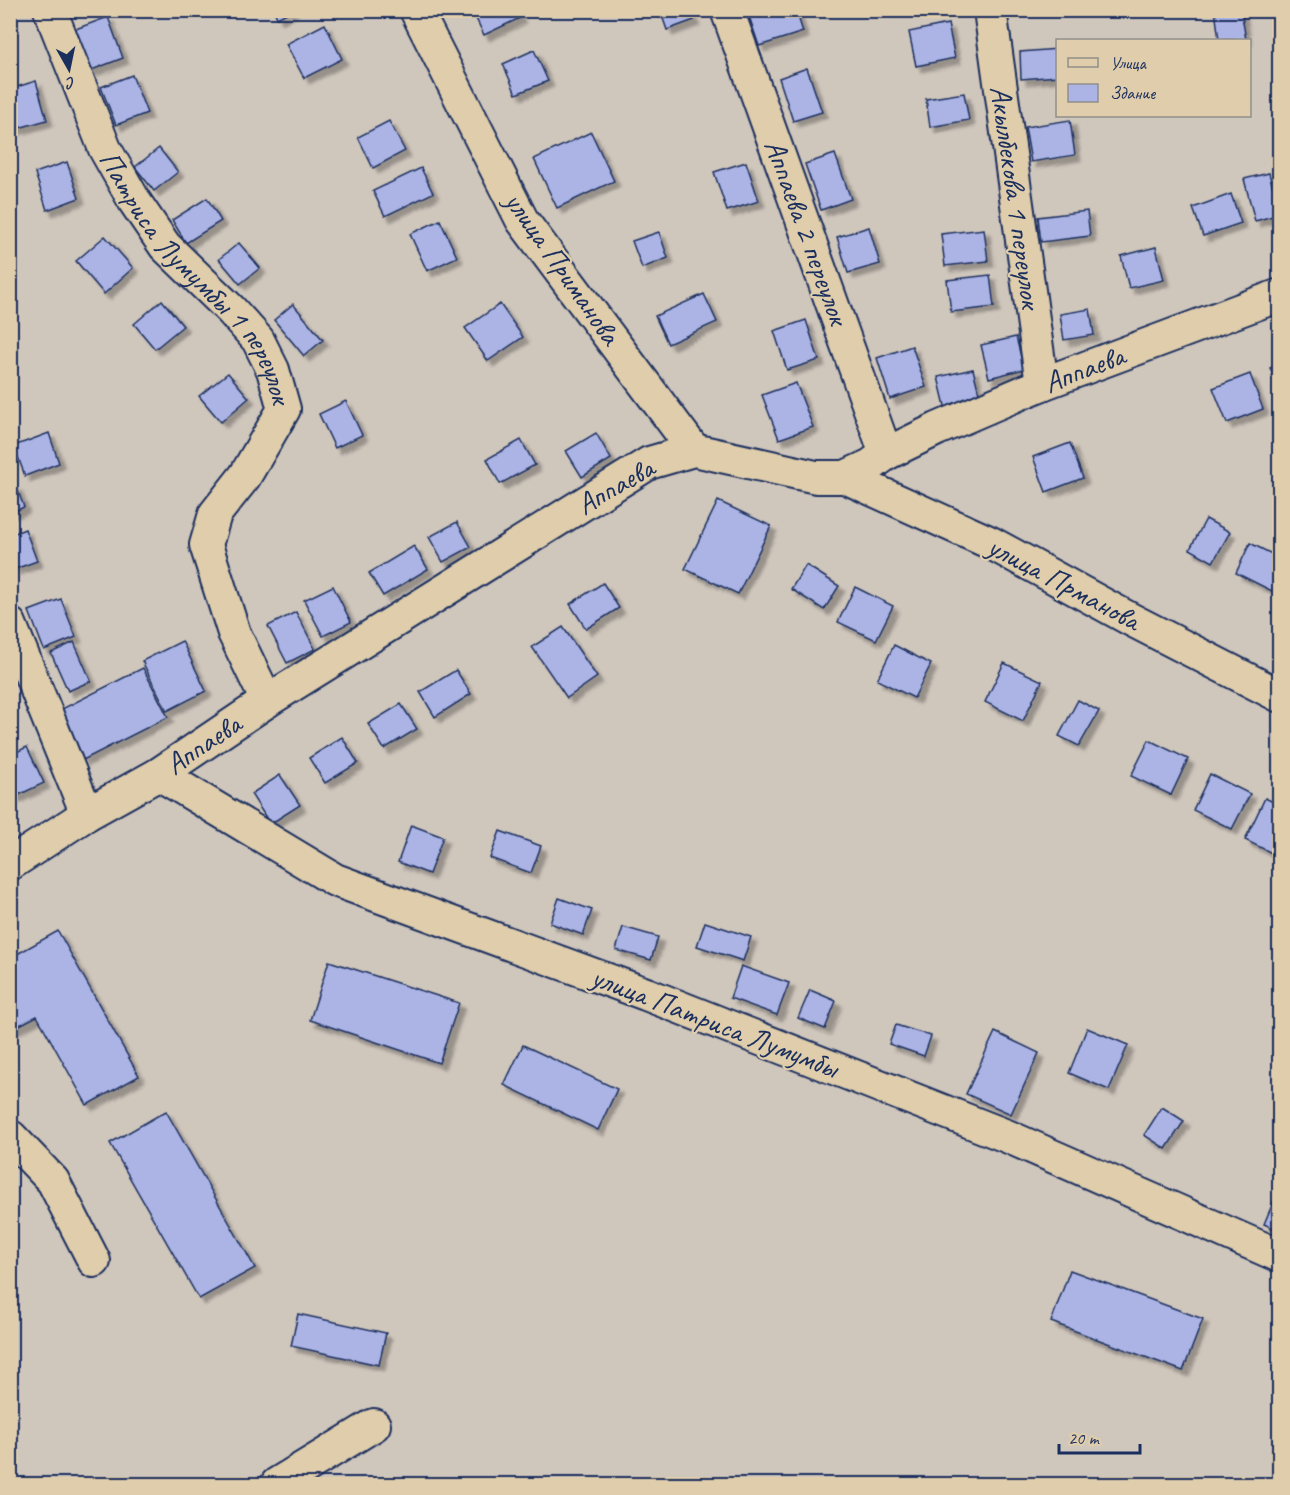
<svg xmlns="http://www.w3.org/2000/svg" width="1290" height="1495" font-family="Caveat,sans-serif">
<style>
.building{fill:#abb4e5;stroke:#1b2f5e;stroke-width:1.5;filter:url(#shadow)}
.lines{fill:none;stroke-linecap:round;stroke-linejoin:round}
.minor-casing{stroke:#1b2f5e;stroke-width:36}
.minor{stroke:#dfcdab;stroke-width:32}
.labels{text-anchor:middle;stroke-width:4.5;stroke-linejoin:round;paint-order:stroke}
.street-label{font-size:30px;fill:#1b2f5e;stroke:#dfcdab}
</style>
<defs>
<filter id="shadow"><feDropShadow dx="5.5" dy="5.5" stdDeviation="1.5" flood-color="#0004"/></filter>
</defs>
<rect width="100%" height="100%" fill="#cfc6bc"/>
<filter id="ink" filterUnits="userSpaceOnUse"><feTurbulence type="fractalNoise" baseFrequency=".0167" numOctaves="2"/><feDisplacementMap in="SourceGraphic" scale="12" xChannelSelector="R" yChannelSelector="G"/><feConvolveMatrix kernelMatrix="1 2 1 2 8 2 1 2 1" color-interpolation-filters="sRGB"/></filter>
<g filter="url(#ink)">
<g class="building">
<polygon points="274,10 293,10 277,18"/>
<polygon points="472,10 516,10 520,18 484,35"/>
<polygon points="660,10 690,10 694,20 667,30"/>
<polygon points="747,10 796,10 803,32 759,46"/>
<polygon points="1215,10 1241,10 1246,40 1219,40"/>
<polygon points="108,17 123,58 89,71 73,30"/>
<polygon points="325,24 342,59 304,78 286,44"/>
<polygon points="948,24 955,58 916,66 909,32"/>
<polygon points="1058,49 1058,76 1021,79 1020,52"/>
<polygon points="534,50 548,81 516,94 503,64"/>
<polygon points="807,68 822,112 793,121 779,78"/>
<polygon points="132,75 147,113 116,125 101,87"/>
<polygon points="36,81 47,120 15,129 10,111 10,89"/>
<polygon points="964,93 969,120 930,127 926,99"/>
<polygon points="1070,120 1075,155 1031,162 1025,127"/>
<polygon points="389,121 405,151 373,168 358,137"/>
<polygon points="591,132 614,181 557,208 534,159"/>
<polygon points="159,148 178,172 154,191 135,167"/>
<polygon points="835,154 851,199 821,210 805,164"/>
<polygon points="67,162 79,198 47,210 35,173"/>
<polygon points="746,162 759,201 727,211 714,172"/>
<polygon points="421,168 433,193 385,216 373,191"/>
<polygon points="1269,173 1280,214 1255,221 1244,179"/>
<polygon points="1231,194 1241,223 1203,236 1193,208"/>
<polygon points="207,198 221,221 186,243 172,220"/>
<polygon points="1087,211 1090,236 1041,242 1038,217"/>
<polygon points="440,220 457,257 427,271 410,234"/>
<polygon points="869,227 880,264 848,273 837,237"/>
<polygon points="984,229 988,261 945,266 941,234"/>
<polygon points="659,232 668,258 642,268 632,241"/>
<polygon points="105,236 133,268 104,294 76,261"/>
<polygon points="239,243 260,268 240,284 219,259"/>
<polygon points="1156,247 1164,280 1129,288 1121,256"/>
<polygon points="990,275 994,307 951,312 947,280"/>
<polygon points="704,294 717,322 668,344 655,316"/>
<polygon points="162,300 183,326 155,349 134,324"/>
<polygon points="293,304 323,340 304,356 274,320"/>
<polygon points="500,304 523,337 488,361 465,328"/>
<polygon points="1090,309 1094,335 1064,340 1060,314"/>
<polygon points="806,320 819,360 787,370 774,331"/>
<polygon points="1016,337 1024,369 989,378 981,345"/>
<polygon points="912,346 926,387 890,399 877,358"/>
<polygon points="1280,364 1280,391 1270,368"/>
<polygon points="973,369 981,401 946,410 938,377"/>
<polygon points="228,373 249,398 221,422 199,396"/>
<polygon points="1250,374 1263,409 1227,423 1213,388"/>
<polygon points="796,383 813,427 779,439 762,395"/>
<polygon points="346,401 362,435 335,448 319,414"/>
<polygon points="49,433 59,463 25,476 14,446"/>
<polygon points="596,433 611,459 582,477 566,451"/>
<polygon points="521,440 535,465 500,484 487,459"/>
<polygon points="1070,443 1083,478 1046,492 1033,457"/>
<polygon points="16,486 24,507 10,513 10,488"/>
<polygon points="718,501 771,526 738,594 685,569"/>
<polygon points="1206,519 1230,532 1213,562 1190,549"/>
<polygon points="457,522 471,547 443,562 429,537"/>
<polygon points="25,529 37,561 15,569 10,559 10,535"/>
<polygon points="1250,543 1280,558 1280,587 1276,593 1236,573"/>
<polygon points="414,546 428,569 383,596 369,573"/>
<polygon points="806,565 839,586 824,610 791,589"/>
<polygon points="603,583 619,608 586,629 570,604"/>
<polygon points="333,586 351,622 323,636 304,600"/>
<polygon points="855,587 893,606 876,640 838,622"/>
<polygon points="61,599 76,637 44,650 29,611"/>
<polygon points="296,612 315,649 287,663 268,626"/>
<polygon points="563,627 597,677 567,698 532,647"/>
<polygon points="182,641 206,691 167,711 142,661"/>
<polygon points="74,642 91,681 68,691 51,653"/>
<polygon points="894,645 931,664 914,698 877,680"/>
<polygon points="1004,663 1042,681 1023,721 985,702"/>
<polygon points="143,668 168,717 83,760 58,711"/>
<polygon points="456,670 471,694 435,717 420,692"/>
<polygon points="1078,700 1099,711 1079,746 1059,736"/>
<polygon points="401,704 417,729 384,749 368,724"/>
<polygon points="342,737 358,763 325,783 309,758"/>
<polygon points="1149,740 1188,759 1171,795 1131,776"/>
<polygon points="27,747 44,783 10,799 10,755"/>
<polygon points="1210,774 1250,794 1232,829 1193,810"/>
<polygon points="280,775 300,805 270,824 251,794"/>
<polygon points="1265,798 1280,805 1280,847 1276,855 1245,840"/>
<polygon points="411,825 443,837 429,874 398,862"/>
<polygon points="500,831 541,846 531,873 490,858"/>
<polygon points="559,898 592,910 583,935 550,923"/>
<polygon points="705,922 751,937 743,961 697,946"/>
<polygon points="623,927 658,937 651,960 616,950"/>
<polygon points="58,931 139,1076 87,1105 37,1016 10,1030 10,958"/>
<polygon points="329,961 459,1003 439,1063 310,1020"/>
<polygon points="741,966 789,983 777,1015 730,998"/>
<polygon points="810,990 836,1001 825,1029 798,1018"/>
<polygon points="896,1025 931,1036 924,1056 889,1044"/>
<polygon points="1087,1028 1128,1045 1109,1090 1069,1073"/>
<polygon points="995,1032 1039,1053 1011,1114 966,1094"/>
<polygon points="523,1045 617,1089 598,1130 504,1085"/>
<polygon points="1162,1107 1184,1121 1166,1149 1144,1135"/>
<polygon points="166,1111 255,1268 199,1299 110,1143"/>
<polygon points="1280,1186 1280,1231 1264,1224"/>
<polygon points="1070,1270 1203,1319 1183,1371 1051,1322"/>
<polygon points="298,1314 386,1333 379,1365 291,1346"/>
</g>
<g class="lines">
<defs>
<g id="minor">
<path id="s1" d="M50,10l55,139 30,53 30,44 66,64 27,30 15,30 11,39 -39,67 -30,38 -9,31 28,88 33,68"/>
<polyline points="416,10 522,220 694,450"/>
<polyline points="727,10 886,454"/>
<polyline points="990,10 1042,384"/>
<polyline points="845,477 991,543 1130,619 1280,696"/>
<polyline points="10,624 87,814"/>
<polyline points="159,774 335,880 646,994 1009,1137 1280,1256"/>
<polyline points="10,864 87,814 159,774 267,701 649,463 694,450 816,477 845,477 871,465 886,454 937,429 1042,384 1280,295"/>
<polyline points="11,1137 53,1181 94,1261"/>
<polyline points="277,1484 374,1425"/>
</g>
</defs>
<use href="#minor" class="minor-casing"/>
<use href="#minor" class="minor"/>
</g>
</g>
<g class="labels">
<g class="street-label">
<text transform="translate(1016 197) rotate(82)" y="10">Акылбекова 1 переулок</text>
<text transform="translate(807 232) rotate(70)" y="10">Аппаева 2 переулок</text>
<text transform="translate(563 268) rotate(55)" y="10">улица Приманова</text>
<text dy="10" stroke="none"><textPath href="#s1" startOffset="309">Патриса Лумумбы 1 переулок</textPath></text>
<text transform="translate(1084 369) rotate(-21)" y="10">Аппаева</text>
<text transform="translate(615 486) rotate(-30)" y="10">Аппаева</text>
<text transform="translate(1064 583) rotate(28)" y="10">улица Прманова</text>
<text transform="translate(203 744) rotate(-34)" y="10">Аппаева</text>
<text transform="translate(715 1022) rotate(21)" y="10">улица Патриса Лумумбы</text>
</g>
</g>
<rect width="1290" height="1495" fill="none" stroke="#dfcdab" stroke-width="36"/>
<rect x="18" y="18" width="1254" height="1459" fill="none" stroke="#1b2f5e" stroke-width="2" filter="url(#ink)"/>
<rect x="1056" y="39" width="195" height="78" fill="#dfcdab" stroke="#918e8c" stroke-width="1.5"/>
<rect x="1068" y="58" width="30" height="9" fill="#dfcdab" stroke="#918e8c" stroke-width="1.5"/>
<text x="1110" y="69" font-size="18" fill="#1b2f5e">Улица</text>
<rect x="1068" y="84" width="30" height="18" fill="#abb4e5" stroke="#918e8c" stroke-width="1.5"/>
<text x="1110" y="99" font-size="18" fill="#1b2f5e">Здание</text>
<g transform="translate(69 69) rotate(171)" stroke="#dfcdab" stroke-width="4.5" paint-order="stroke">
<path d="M0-4.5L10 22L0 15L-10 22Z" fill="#1b2f5e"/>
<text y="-9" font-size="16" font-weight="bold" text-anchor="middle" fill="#1b2f5e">С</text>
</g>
<path d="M1059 1444v9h81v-9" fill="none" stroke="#1b2f5e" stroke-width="3"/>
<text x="1068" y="1444" font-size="18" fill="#1b2f5e" stroke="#dfcdab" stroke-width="4.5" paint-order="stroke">20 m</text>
</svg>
